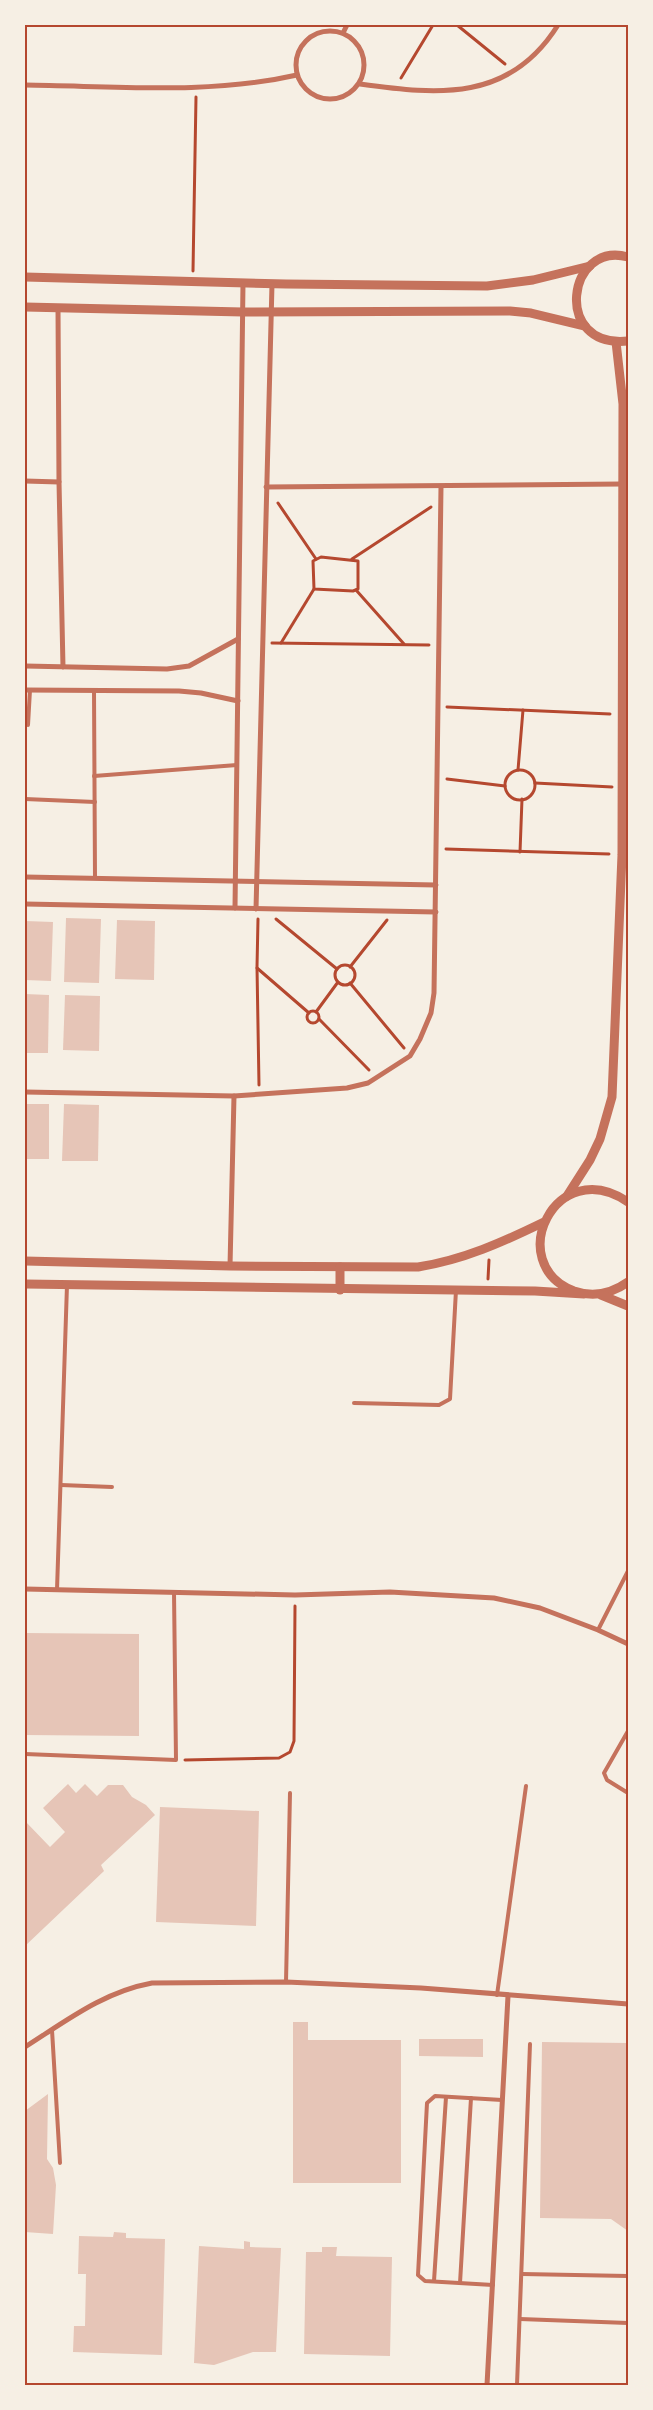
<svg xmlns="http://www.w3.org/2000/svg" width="653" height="2410" font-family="'Source Sans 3',sans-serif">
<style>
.building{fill:#e6c5b7}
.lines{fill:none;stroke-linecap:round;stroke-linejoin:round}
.path{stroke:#b5482f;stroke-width:3}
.service{stroke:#c5725c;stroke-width:4}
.minor{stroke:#c5725c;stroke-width:5}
.tertiary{stroke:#c5725c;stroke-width:9}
.neatline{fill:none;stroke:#b5482f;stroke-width:2}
</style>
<rect width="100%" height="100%" fill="#f6efe4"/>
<g class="building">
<polygon points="66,918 101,919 99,983 64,982"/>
<polygon points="117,920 155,921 154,980 115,979"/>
<polygon points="25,921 53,922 51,981 25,980"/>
<polygon points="25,994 49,995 48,1053 25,1053"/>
<polygon points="65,995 100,996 99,1051 63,1050"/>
<rect x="25" y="1104" width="24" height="55"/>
<polygon points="64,1104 99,1105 98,1161 62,1161"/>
<polygon points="25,1633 139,1634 139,1736 25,1735"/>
<polygon points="68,1784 76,1793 85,1784 97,1796 108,1785 123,1785 132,1797 146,1805 155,1815 101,1865 104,1871 25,1946 25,1821 50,1847 65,1832 43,1808"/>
<polygon points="160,1807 259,1811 256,1926 156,1922"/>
<polygon points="293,2022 308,2022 308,2040 401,2040 401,2183 293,2183"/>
<polygon points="419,2039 483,2039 483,2057 419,2056"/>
<polygon points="542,2042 628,2043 628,2231 611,2219 540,2218"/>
<polygon points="48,2094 47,2159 53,2168 56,2185 53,2234 25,2232 25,2111"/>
<polygon points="114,2232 126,2233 126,2238 165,2239 162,2355 73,2352 74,2326 85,2326 86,2274 78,2274 79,2236 113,2237"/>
<polygon points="244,2241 250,2242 250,2247 281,2248 276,2352 253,2352 214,2365 194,2363 199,2246 244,2249"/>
<polygon points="322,2247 337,2247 336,2256 392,2257 390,2356 304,2354 306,2252 322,2252"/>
</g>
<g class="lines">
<g class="path">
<polyline points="457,25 505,64"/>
<polyline points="401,78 433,25"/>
<polyline points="193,271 196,97"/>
<polyline points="278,503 316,559"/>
<polygon points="321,557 358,561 358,589 353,591 314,589 313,561"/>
<polyline points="352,559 431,507"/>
<polyline points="356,590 404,644"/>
<polyline points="272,643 429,645"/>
<polyline points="281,643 314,589"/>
<polyline points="447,707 610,714"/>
<polyline points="518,770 523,710"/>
<circle cx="520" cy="785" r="15"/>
<polyline points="447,779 505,786"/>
<polyline points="535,783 612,787"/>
<polyline points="446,849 609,854"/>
<polyline points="520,852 522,799"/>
<polyline points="258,919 257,967 259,1085"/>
<polyline points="276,919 337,969"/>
<circle cx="345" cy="975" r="10"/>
<polyline points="350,967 387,920"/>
<polyline points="257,968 309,1013"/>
<polyline points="350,983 404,1048"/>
<circle cx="313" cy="1017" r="6"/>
<polyline points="316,1012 338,982"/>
<polyline points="319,1019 369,1070"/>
<polyline points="488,1279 489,1260"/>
<polyline points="185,1760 279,1758 290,1752 294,1741 295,1606"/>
</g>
<g class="service">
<polyline points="94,690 95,878"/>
<polyline points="28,725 30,690"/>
<polyline points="94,776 237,765"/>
<polyline points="25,799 95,802"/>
<polyline points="354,1403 439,1405 450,1399 456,1290"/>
<polyline points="61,1485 112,1487"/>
<polyline points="57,1590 67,1285"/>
<polyline points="598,1630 628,1571"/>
<polyline points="628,1731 604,1773 607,1780 628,1793"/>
<polyline points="25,1754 176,1760 174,1592"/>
<polyline points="286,1982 290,1793"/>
<polyline points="497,1995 526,1786"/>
<polyline points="52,2030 60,2163"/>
<polyline points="522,2274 628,2276"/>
<polyline points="434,2281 446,2097"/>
<polyline points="460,2283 471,2098"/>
<polyline points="493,2285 425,2281 418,2275 427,2103 435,2096 502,2100"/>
<polyline points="520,2319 628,2323"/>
<polyline points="517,2385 530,2044"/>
</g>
<g class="minor">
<circle cx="330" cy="65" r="34"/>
<polyline points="343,33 347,25"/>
<path d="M360,84c79,11 150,18 198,-59"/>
<path d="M25,85c90,1 184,10 272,-10"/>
<polyline points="58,308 59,482 63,667"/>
<polyline points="25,481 59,482"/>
<polyline points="266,487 622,484"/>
<polyline points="25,666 167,669 189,666 238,639"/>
<polyline points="25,690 179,691 201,693 238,701"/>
<polyline points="25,877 436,885"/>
<polyline points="25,904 436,912"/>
<polyline points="235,908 243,283"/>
<polyline points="256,909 272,284"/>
<polyline points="25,1092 234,1096 347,1088 368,1083 410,1056 420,1039 431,1013 434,993 441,487"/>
<polyline points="230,1266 234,1096"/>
<polyline points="25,1589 295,1595 390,1592 494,1598 540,1608 598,1630 628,1644"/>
<path d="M25,2047c41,-26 78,-55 127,-64l134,-1 135,6 207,16"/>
<polyline points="487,2385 508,1996"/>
</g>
<g class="tertiary">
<path d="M628,257c-61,-17 -76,92 0,84"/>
<polyline points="25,277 286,284 487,286 533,280 590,266"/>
<polyline points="25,307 243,312 510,311 531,313 585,326"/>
<polyline points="567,1196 590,1160 600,1139 612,1097 622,855 623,404 616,342"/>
<path d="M628,1202c-73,-49 -125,62 -54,89 20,7 37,3 54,-9"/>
<path d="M25,1261l205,5 188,1c45,-7 85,-25 126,-45"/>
<polyline points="25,1284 535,1291 584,1294"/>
<polyline points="340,1290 340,1267"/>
<polyline points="601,1295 628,1306"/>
</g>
</g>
<rect width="653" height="2410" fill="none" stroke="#f6efe4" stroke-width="52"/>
<rect x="26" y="26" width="601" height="2358" class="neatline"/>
</svg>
